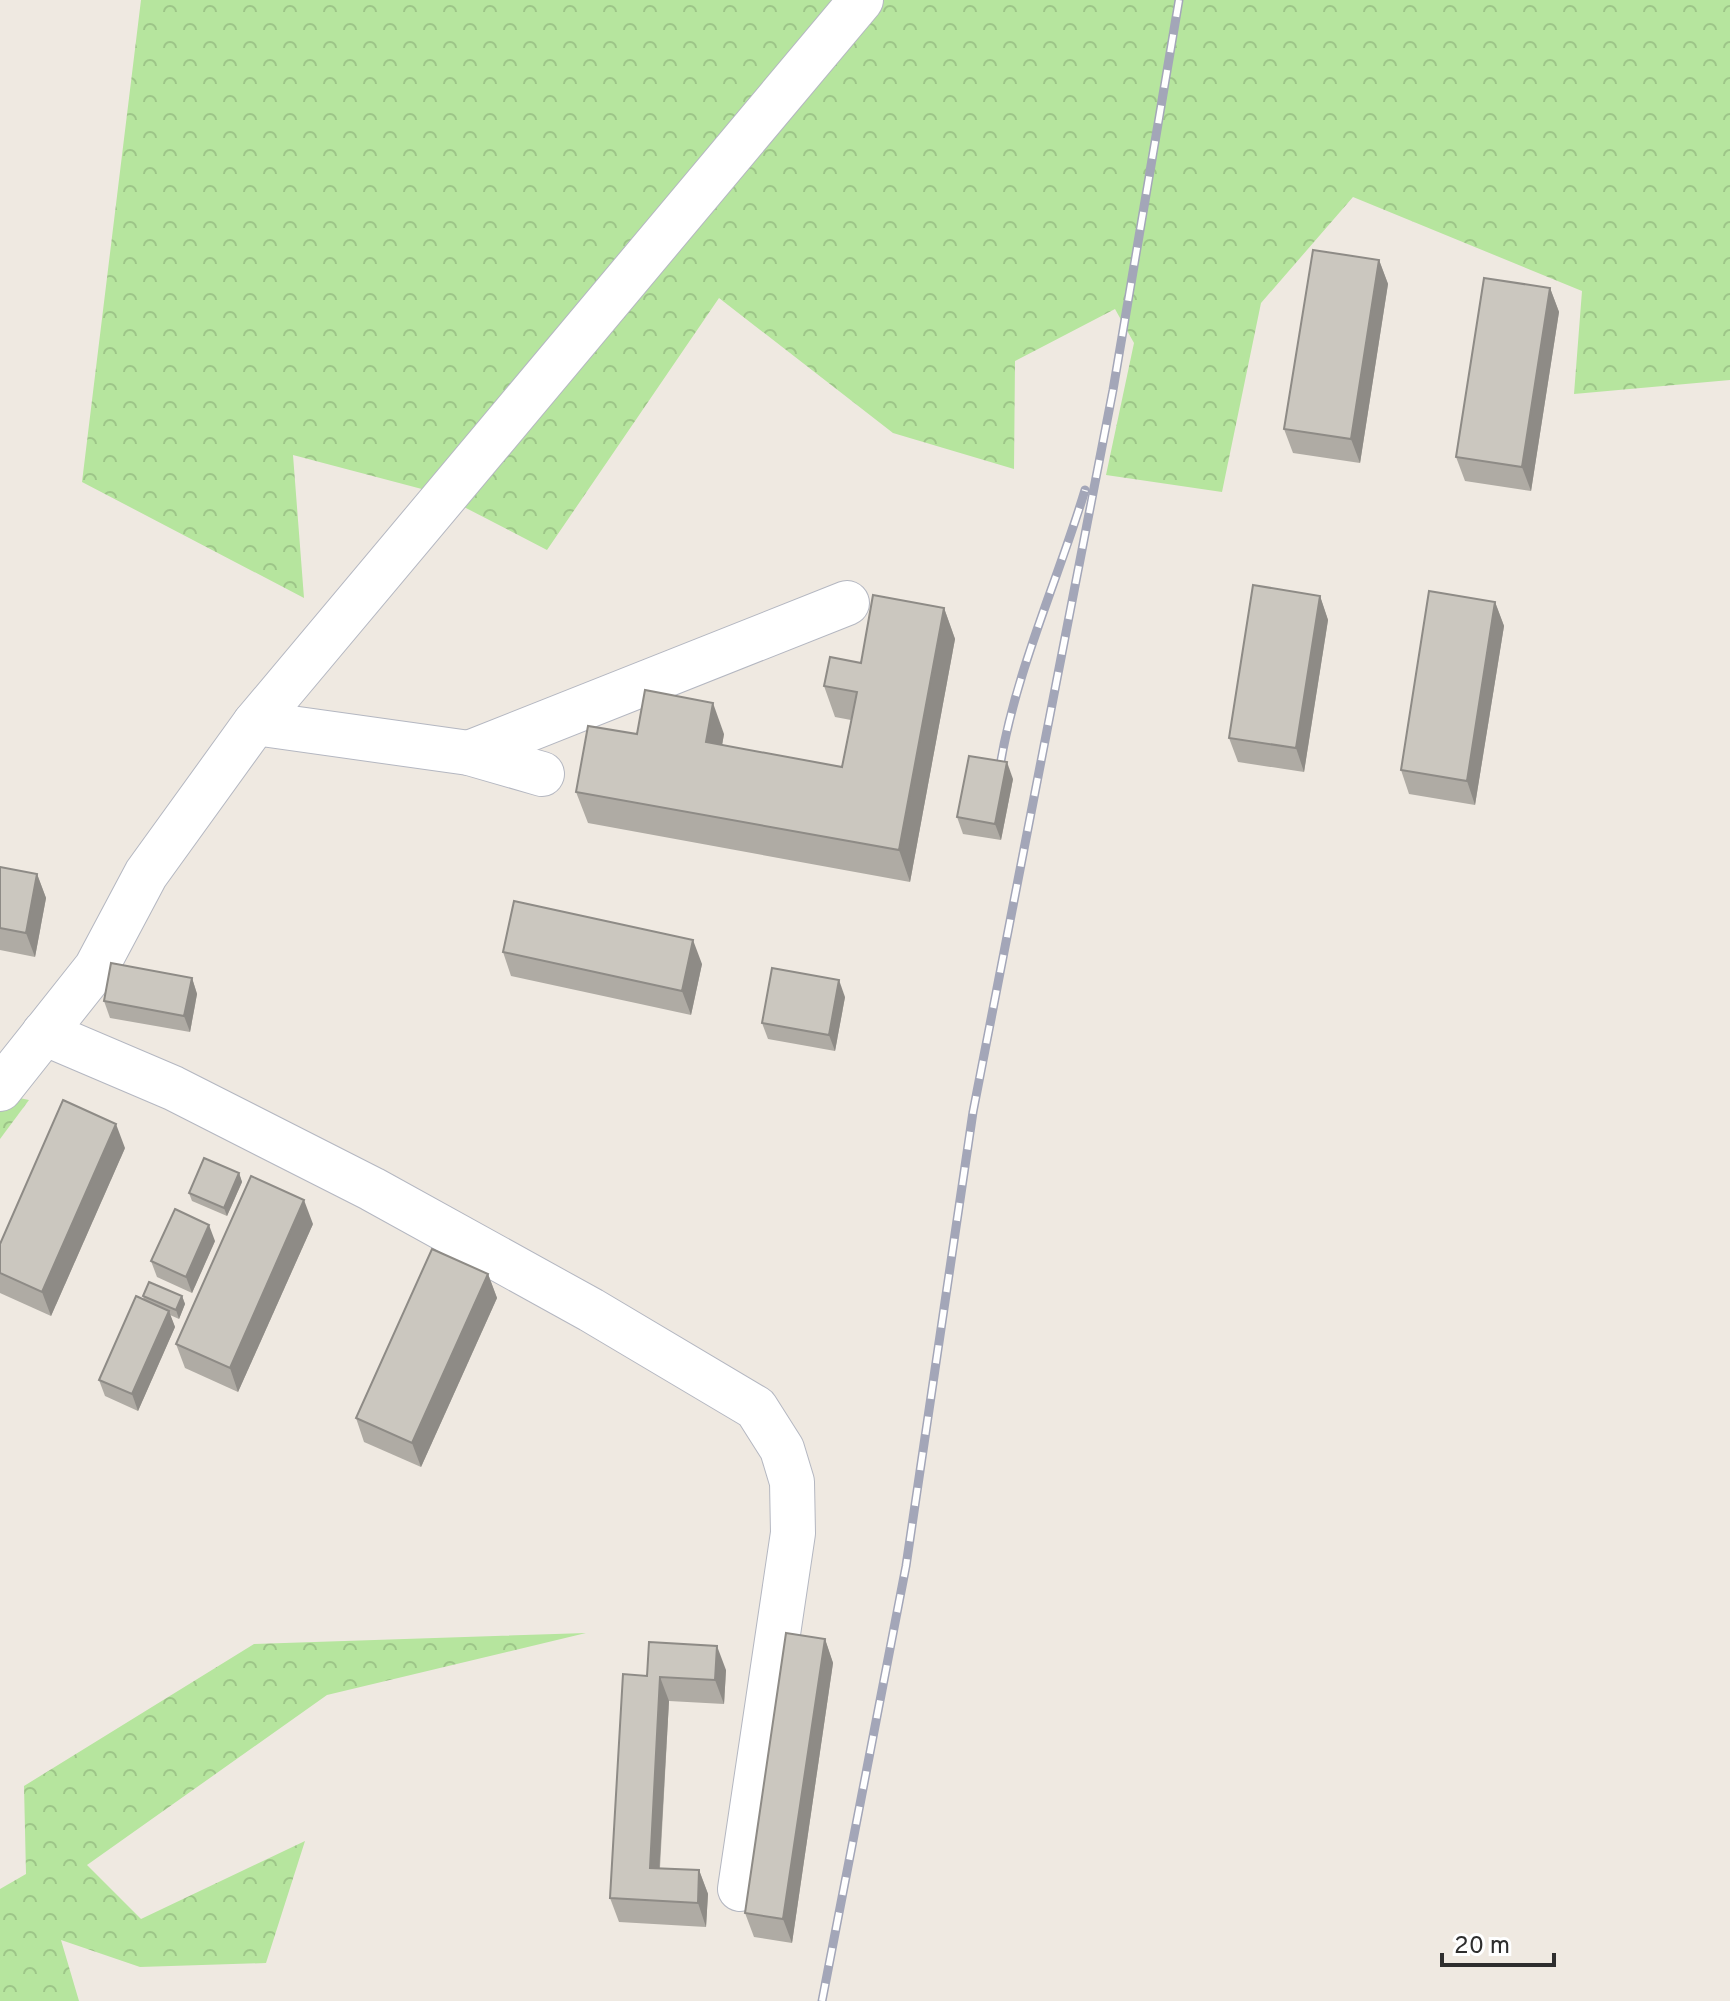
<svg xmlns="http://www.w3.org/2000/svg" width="1730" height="2001" font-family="Overpass,sans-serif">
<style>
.forest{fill:url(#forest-crowns)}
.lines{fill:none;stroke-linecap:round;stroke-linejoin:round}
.minor-casing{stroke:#b4b7c1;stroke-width:46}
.minor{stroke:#fff;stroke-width:44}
.rail-casing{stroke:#a3a6b8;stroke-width:9}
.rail{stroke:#fff;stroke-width:6;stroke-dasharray:18;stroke-linecap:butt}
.wall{fill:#afaba4}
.shaded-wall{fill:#8e8b86}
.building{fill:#cbc7bf;stroke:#8e8b86;stroke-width:2}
</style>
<defs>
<pattern id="forest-crowns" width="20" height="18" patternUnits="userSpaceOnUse" patternTransform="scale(2)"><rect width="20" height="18" fill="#b6e59e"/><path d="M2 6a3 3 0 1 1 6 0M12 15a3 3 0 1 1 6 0" fill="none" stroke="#9dc588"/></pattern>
</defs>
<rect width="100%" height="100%" fill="#efe9e1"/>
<g class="forest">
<polygon points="141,0 1730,0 1730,380 1574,394 1582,291 1353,197 1261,303 1222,492 1106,475 1134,343 1115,309 1015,361 1014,469 893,433 719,298 547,550 437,493 293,455 304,598 82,482"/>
<polygon points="0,1094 29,1100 0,1139"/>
<polygon points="586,1633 327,1695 87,1865 141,1919 305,1841 266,1963 140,1967 61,1940 79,2001 0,2001 0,1889 26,1874 24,1786 254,1644"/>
</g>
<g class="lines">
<defs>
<g id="minor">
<polyline points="255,723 469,753 542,774"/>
<polyline points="469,753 847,603"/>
<polyline points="44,1033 173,1088 372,1189 591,1310 756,1408 782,1449 792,1482 793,1533 740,1889"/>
<polyline points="0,1089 96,968 146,874 255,723 861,0"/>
</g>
</defs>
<use href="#minor" class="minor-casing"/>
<use href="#minor" class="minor"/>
<defs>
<g id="rail">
<path d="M1000,766c16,-96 57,-183 85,-276"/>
<polyline points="822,2001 906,1566 973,1112 1113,390 1179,0"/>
</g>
</defs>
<use href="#rail" class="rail-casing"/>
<use href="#rail" class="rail"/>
</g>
<g class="wall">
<polygon points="1379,260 1388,284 1360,463 1293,453 1284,429"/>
<polygon points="1550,288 1559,312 1531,491 1465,481 1456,457"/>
<polygon points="1320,596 1328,620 1304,772 1238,762 1229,738"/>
<polygon points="1495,602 1504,626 1475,805 1409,794 1401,770"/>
<polygon points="944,608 955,639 910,882 588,823 576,792 637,734 724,734 722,745 842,767 851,720 835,717 824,686"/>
<polygon points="1013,779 1001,840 963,834 957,817"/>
<polygon points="0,867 37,874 46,898 35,957 0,950"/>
<polygon points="503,952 702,964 691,1015 511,976"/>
<polygon points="192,978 197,994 190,1032 110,1018 104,1001"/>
<polygon points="845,997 835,1051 768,1039 762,1023"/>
<polygon points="125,1148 51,1316 0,1293 0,1244"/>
<polygon points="239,1173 242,1182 227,1216 192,1201 189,1193"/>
<polygon points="313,1224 238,1392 185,1368 176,1344"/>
<polygon points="215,1241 192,1293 157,1277 151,1261"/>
<polygon points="488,1274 497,1298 421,1467 364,1442 356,1418"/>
<polygon points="143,1296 182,1296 185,1304 179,1319 170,1315 175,1327 138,1411 105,1396 99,1380 144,1300"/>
<polygon points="825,1639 833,1663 792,1943 754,1937 745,1913"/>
<polygon points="726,1670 724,1704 669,1701 660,1868 699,1870 708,1894 706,1927 619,1922 610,1898 647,1676"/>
</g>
<g class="shaded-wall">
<polygon points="1379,260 1388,284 1360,463 1351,439"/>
<polygon points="1550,288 1559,312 1531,491 1522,467"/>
<polygon points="1320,596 1328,620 1304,772 1296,748"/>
<polygon points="1495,602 1504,626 1475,805 1467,781"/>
<polygon points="944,608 955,639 910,882 899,850"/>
<polygon points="713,703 724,734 717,774 706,742"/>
<polygon points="1007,762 1013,779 1001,840 995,824"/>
<polygon points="37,874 46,898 35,957 26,933"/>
<polygon points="693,940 702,964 691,1015 682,991"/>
<polygon points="192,978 197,994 190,1032 184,1016"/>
<polygon points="839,980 845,997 835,1051 829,1035"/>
<polygon points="116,1124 125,1148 51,1316 42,1292"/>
<polygon points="239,1173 242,1182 227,1216 224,1208"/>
<polygon points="304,1200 313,1224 238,1392 230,1368"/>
<polygon points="209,1225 215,1241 192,1293 186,1277"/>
<polygon points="488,1274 497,1298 421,1467 412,1443"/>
<polygon points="182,1296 185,1304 179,1319 176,1310"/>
<polygon points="169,1311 175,1327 138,1411 132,1394"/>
<polygon points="825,1639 833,1663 792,1943 783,1919"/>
<polygon points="717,1646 726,1670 724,1704 715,1680"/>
<polygon points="660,1677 669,1701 658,1892 650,1868"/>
<polygon points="699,1870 708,1894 706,1927 698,1903"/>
</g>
<g class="building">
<polygon points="1313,250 1379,260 1351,439 1284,429"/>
<polygon points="1484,278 1550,288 1522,467 1456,457"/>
<polygon points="1253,585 1320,596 1296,748 1229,738"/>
<polygon points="1429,591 1495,602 1467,781 1401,770"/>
<polygon points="873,595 944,608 899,850 576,792 588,726 637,734 645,690 713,703 706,742 842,767 857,692 824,686 830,657 861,663"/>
<polygon points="969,756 1007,762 995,824 957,817"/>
<polygon points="0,867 37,874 26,933 0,928"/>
<polygon points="514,901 693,940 682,991 503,952"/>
<polygon points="111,963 192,978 184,1016 104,1001"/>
<polygon points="772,968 839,980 829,1035 762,1023"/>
<polygon points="63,1100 116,1124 42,1292 0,1273 0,1244"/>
<polygon points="204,1158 239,1173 224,1208 189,1193"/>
<polygon points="251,1176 304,1200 230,1368 176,1344"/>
<polygon points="175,1209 209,1225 186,1277 151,1261"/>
<polygon points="432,1249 488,1274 412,1443 356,1418"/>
<polygon points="149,1282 182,1296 176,1310 143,1296"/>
<polygon points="136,1296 169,1311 132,1394 99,1380"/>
<polygon points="786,1633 825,1639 783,1919 745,1913"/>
<polygon points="649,1642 717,1646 715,1680 660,1677 650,1868 699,1870 698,1903 610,1898 623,1674 647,1676"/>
</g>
<path d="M1442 1953v12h112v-12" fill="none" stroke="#2e2e2e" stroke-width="4"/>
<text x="1454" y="1953" font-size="24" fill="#2e2e2e" stroke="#ffffff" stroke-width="6" paint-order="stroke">20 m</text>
</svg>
